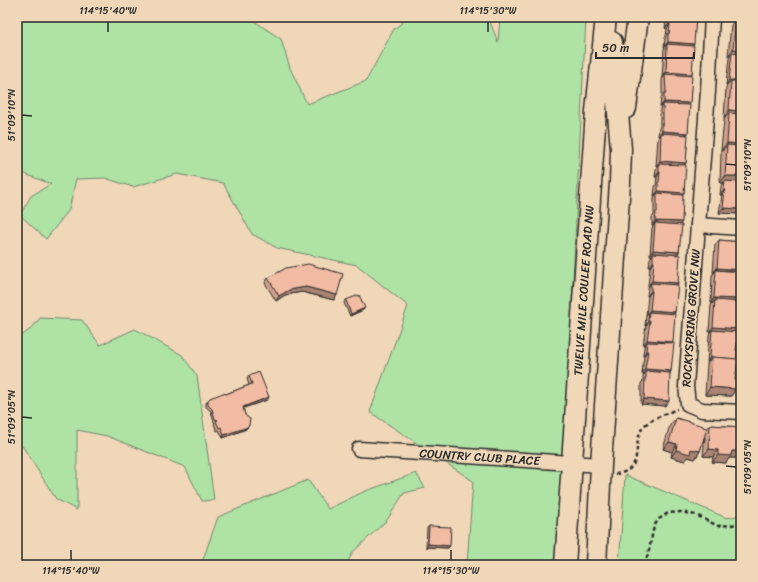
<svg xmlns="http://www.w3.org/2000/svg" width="758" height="582" font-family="Sriracha,sans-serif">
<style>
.green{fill:#afe3a5;stroke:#6d8768}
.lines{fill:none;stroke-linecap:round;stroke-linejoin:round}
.street-casing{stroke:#2b2b2b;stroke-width:17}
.secondary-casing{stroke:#2b2b2b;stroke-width:23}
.path{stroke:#2b2b2b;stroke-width:2.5;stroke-dasharray:4 3;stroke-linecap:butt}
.street{stroke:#f0d7b8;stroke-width:14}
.secondary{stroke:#f0d7b8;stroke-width:20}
.wall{fill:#d0a28d;stroke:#2b2b2b}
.shaded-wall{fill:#a98473;stroke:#2b2b2b}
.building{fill:#f2bca4;stroke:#2b2b2b}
.ticks{fill:none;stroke:#2b2b2b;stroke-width:1.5}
.labels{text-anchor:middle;stroke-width:3.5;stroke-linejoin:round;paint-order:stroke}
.street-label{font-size:12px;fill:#2b2b2b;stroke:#f0d7b8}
.neatline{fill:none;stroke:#2b2b2b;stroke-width:1.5}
.ticks-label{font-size:10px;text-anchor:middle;fill:#2b2b2b}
</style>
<rect width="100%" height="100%" fill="#f0d7b8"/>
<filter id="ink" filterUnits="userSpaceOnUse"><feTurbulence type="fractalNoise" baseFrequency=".025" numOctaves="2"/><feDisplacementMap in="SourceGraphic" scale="8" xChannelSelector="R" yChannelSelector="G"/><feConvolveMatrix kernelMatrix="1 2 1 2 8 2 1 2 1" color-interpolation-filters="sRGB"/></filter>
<g filter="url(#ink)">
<g class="green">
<polygon points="17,17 248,17 281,39 290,68 307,104 366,81 394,29 409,17 488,17 498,42 500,17 586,17 559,565 467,565 473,481 370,412 408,306 357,265 277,248 252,234 223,183 177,174 133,187 105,178 76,179 69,210 46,239 20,215 31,196 51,184 17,171"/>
<polygon points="40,318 82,320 100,345 135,329 182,355 197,376 214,500 202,501 185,467 107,436 77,430 77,510 56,499 23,447 17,441 17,339 32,328"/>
<polygon points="416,473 425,488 404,493 387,520 353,552 346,565 201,565 218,517 308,480 328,509 363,492"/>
<polygon points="625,475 727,518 741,515 741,565 619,565"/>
</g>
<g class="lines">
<defs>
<g id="street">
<polyline points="712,17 708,91 686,386 688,404 702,410 741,412"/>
<polyline points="698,225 741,228"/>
<path id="s1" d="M359,449l242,16"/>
</g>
<g id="secondary">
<polyline points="626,108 638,17"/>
<path id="s2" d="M565,565l31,-454 10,-94"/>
<polyline points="596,565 601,465 620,183 621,149 612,42"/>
</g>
</defs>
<use href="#street" class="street-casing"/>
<use href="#secondary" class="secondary-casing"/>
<g class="path">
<path d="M615,474c32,-3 15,-32 29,-48 6,-7 24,-13 33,-17"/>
<polyline points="643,565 648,555 654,526 659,519 668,513 681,512 696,515 718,526 741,524"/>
</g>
<use href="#street" class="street"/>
<use href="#secondary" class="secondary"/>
</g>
<g class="wall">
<polygon points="668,17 696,17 693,46 692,74 691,76 690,103 688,105 688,133 687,135 686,163 684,165 684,193 682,195 679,252 677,255 678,283 676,285 675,312 674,314 672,343 671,371 670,373 665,406 641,404 641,383 643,381 643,376 644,375 642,374 644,356 643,356 644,347 645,345 643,345 646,326 645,326 648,296 647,296 648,288 649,286 648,286 650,267 649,267 650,258 652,256 650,255 652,228 653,226 652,226 652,217 654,215 654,198 655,196 654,196 655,187 656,185 657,177 655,177 656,169 658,166 656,166 658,138 659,136 658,136 659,128 660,126 660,109 661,107 660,107 661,98 662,96 662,79 664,77 662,77 664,49 665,47 664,47 665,38 666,36 667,29 665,28 666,20"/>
<polygon points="736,17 741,214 719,213 722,195 720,195 721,186 723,183 720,183 721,153 723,150 721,150 724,120 725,118 724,118 726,88 727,85 726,85 729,58 730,56 728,56 731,25"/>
<polygon points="719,240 741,242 741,282 739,302 739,329 737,332 735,380 736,389 731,396 705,395 707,364 708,362 707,362 709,335 710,332 709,332 711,305 713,303 711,303 712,275 714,273 713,273 715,245"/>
<polygon points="268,278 337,295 334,300 302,292 285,295 276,301 265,283"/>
<polygon points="346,300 363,310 350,316 344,303"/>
<polygon points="249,376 269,397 267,400 243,408 245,415 249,425 246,429 223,438 219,430 217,431 214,424 215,423 214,422 211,411 206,407 206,403 210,398 226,394 249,385 247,379"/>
<polygon points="676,418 703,427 707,429 710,425 741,427 741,451 736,458 729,458 726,463 712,462 713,457 703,456 705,437 700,451 695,459 688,457 685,461 671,457 672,452 663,449 670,425"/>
<polygon points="429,526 450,546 448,548 426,547 427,528"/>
</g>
<g class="shaded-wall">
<polygon points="669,24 670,24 667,29 665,28"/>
<polygon points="668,42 694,44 691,49 667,44 665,47 664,47"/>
<polygon points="733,49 741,49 741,57 732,53 730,56 728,56"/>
<polygon points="666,72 692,74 688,79 665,74 664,77 662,77"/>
<polygon points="729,80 741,81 731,81 727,85 726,85"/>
<polygon points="664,102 690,103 687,108 663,104 661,107 660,107"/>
<polygon points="729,110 741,111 741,119 729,113 725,118 724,118"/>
<polygon points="662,131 688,133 685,138 661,133 659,136 658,136"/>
<polygon points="727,143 741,144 741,152 727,145 723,150 721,150"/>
<polygon points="660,161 686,163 682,168 659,164 658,166 656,166"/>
<polygon points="659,172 660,172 657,177 655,177"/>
<polygon points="725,176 741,176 741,183 725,181 723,183 720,183"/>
<polygon points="724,190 725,190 722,195 720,195"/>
<polygon points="658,191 684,193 680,198 657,193 655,196 654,196"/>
<polygon points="723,208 741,209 741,214 719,213"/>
<polygon points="655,221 682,222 678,227 655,223 653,226 652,226"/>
<polygon points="653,250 679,252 676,257 653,253 652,256 650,255"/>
<polygon points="653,262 654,262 650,267 649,267"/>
<polygon points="717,268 741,270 741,272 716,270 714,273 713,273"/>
<polygon points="652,281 678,283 674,288 651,283 649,286 648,286"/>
<polygon points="306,287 337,295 334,300 302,292 285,295 276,301 279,296 289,290"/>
<polygon points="651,291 652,291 648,296 647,296"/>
<polygon points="714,298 740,299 737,304 715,300 713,303 711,303"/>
<polygon points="365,308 363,310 350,316 351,314"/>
<polygon points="650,310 675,312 672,317 649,312 646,315"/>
<polygon points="648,321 650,321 646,326 645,326"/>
<polygon points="713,327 739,329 735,334 712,330 710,332 709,332"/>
<polygon points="647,340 673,342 670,347 647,342 645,345 643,345"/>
<polygon points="646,351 648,351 644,356 643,356"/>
<polygon points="710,357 712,357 708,362 707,362"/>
<polygon points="645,369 671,371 668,376 646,371 644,375 642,374"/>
<polygon points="710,387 736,389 731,396 705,395"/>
<polygon points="269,397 267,400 241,409 243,407"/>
<polygon points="644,399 669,401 665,406 641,404"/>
<polygon points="248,427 246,429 223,438 224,435"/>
<polygon points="669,442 677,444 672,452 663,449"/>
<polygon points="691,449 700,451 695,459 688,457 685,461 671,457 676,450"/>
<polygon points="709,449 718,450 713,457 703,456"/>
<polygon points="732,451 741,451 736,458 729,458 726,463 712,462 718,455"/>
<polygon points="428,544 450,546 448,548 426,547"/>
</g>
<g class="building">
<polygon points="669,17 696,17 694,44 668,42 668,33 669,34 670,24 669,24"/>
<polygon points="736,17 741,18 741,49 733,49"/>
<polygon points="667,44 694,46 692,74 666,72"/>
<polygon points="732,53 741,54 741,81 729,80"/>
<polygon points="665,74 692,76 690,103 664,102 664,93 666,93"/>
<polygon points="731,81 741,81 741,111 729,110"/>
<polygon points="663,104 690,105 688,133 662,131 662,123 663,123"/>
<polygon points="729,113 741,114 741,144 727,143"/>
<polygon points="661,133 688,135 686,163 660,161"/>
<polygon points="727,145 741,146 741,176 725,176"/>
<polygon points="659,164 686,165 684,193 658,191 658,182 659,182 660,172 659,172"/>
<polygon points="725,181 741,182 741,209 723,208 725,190 724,190"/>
<polygon points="657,193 683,195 682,222 655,221 656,212 657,212"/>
<polygon points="655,223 682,225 679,252 653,250"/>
<polygon points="719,240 741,242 741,270 717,268"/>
<polygon points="653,253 680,255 678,283 652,281 654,262 653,262"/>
<polygon points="308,264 343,274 337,295 306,287 289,290 279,296 268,278 286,268"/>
<polygon points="716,270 741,272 740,299 714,298"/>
<polygon points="651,283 678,285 675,312 650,310 652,291 651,291"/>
<polygon points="359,295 365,308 351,314 346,300"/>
<polygon points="715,300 741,302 740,311 739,311 739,329 713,327"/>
<polygon points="649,312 675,314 673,342 647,340 650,321 648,321"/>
<polygon points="712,330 739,332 736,350 737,350 737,359 710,357"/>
<polygon points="647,342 674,343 671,371 645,369 648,351 646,351"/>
<polygon points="712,357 738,359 735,380 737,381 736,389 710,387"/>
<polygon points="646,371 670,373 669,401 644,399 645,378 646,378"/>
<polygon points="259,372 269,397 243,407 245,415 250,419 249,425 248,427 224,435 221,427 219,428 216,421 218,420 215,419 212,409 208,405 208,400 210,398 223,393 226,394 252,384 249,376"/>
<polygon points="676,418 703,426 703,427 707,428 700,451 691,449 690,454 676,450 677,444 669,442"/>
<polygon points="710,425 741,427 741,451 732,451 731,456 718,455 718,450 709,449"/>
<polygon points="429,526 451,527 450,546 428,544"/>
</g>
</g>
<path class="ticks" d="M108,32v-10M488,32v-10M22,115l10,1M726,164l10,1M22,417l10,1M726,466l10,1M71,560v-10M451,560v-10"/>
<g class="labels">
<g class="street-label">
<text dy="4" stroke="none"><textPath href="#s2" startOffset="275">TWELVE MILE COULEE ROAD NW</textPath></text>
<text transform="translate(691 318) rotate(-86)" y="4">ROCKYSPRING GROVE NW</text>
<text dy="4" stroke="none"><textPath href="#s1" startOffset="121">COUNTRY CLUB PLACE</textPath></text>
</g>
</g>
<rect width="758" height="582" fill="none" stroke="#f0d7b8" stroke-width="44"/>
<path d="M596 52v6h98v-6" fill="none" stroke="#2b2b2b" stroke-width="2"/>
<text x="602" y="52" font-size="12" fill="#2b2b2b" stroke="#f0d7b8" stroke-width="3" paint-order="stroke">50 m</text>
<rect x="22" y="22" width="714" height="538" class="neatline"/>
<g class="ticks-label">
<text x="108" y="14">114°15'40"W</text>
<text x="488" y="14">114°15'30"W</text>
<text transform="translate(11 115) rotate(-90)" y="4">51°09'10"N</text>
<text transform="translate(747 165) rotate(-90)" y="4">51°09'10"N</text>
<text transform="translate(11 417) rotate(-90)" y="4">51°09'05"N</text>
<text transform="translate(747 467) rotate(-90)" y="4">51°09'05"N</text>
<text x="71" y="574">114°15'40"W</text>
<text x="451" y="574">114°15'30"W</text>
</g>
</svg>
